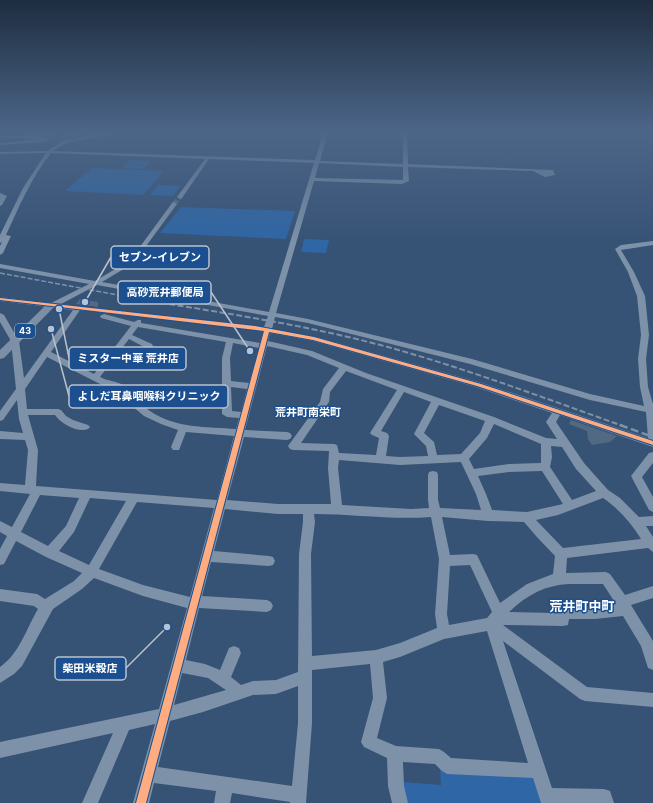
<svg xmlns="http://www.w3.org/2000/svg" width="653" height="803" font-family="Inter,'Noto Sans JP',sans-serif">
<style>
.green{fill:#2f66a5}
.lines{fill:none;stroke-linecap:round;stroke-linejoin:round}
.stream{stroke:#3b618d;stroke-width:1}
.building{fill:#526984}
.minor-tunnel{stroke:#546c89;stroke-width:5;stroke-dasharray:5 2.5;stroke-linecap:butt}
.minor{fill:#7d92a8;fill-rule:evenodd}
.major{fill:#7d8ea7;fill-rule:evenodd}
.rail-far2{stroke:#7e92a7;stroke-width:1.5;stroke-dasharray:5 2;stroke-linecap:butt}
.rail-far1{stroke:#7e92a7;stroke-width:2;stroke-dasharray:6 2.5;stroke-linecap:butt}
.rail{stroke:#7e92a7;stroke-width:2.5;stroke-dasharray:8 3.5;stroke-linecap:butt}
.cycleway-casing{stroke:#1b4f8f;stroke-width:2}
.cycleway{fill:#ffac80;fill-rule:evenodd}
.labels{text-anchor:middle;stroke-width:3;stroke-linejoin:round;paint-order:stroke}
.shield{fill:#1b4f8f;stroke:#bbcadd;stroke-width:1}
.shield-label{font-size:9px;font-weight:bold;fill:#fff}
.neighbourhood-label{font-size:11px;font-weight:bold;fill:#fff;stroke:#1b4f8f}
.near-neighbourhood-label{font-size:13px;font-weight:bold;fill:#fff;stroke:#1b4f8f}
.leader{fill:none;stroke:#b9c2ce;stroke-width:1.5}
.callout-dot{fill:#b9c2ce;stroke:#1b4f8f;stroke-width:1.5}
.callout{fill:#1b4f8f;stroke:#b9c2ce;stroke-width:1.5}
.callout-label{font-size:11px;text-anchor:middle;font-weight:bold;fill:#fff}
</style>
<rect width="100%" height="100%" fill="#365274"/>
<g class="green">
<polygon points="27,131 63,131 53,138 23,136"/>
<polygon points="72,131 104,131 73,138 61,139 62,136"/>
<polygon points="130,160 151,161 143,169 122,168"/>
<polygon points="92,168 164,171 143,195 65,191"/>
<polygon points="158,185 180,186 173,196 150,195"/>
<polygon points="181,207 295,211 286,239 160,233"/>
<polygon points="304,239 329,240 326,253 301,252"/>
<polygon points="440,769 532,774 545,803 407,803 402,782 441,785"/>
</g>
<g class="lines">
<polyline class="stream" points="48,142 82,137"/>
</g>
<g class="building">
<polygon points="80,299 98,302 98,307 76,304"/>
<polygon points="571,420 617,436 610,442 592,445 588,439 587,431 569,424"/>
</g>
<g class="lines">
<polyline class="minor-tunnel" points="174,204 180,197"/>
<g class="minor">
<path d="M111,131h6c-20,11 -44,4 -64,20l262,9 9,-29h4l-8,30 83,3v-33h4l1,33 145,6 2,5 -10,2 -12,-6 -125,-4 1,14 -7,3 -88,-3 -38,132 32,6 164,40 118,35 54,12 -4,-19 -2,-28 3,-24 -4,-39 -9,-24 -13,-23 6,-4 32,-4v4l-32,5 13,22 11,24 4,39 -3,24 2,28 5,17v43l-93,-32 -4,7 28,41 24,27 12,8 19,19 14,-1v10h-7l7,11v15l-5,-4 -81,10 -1,15 40,-1 4,2 15,21 28,-9v12l-22,7 22,36v29l-5,-2 -7,-22 -18,-30 -28,3h-26l-1,6 -5,1 -60,-1 84,62 66,6v14l-68,-6 -5,-2 -77,-58 49,147 52,1 6,2 4,12h-73l-8,-25 -86,-4 -5,-3 -7,-7 -32,-2 1,24 4,17h-16l-4,-17 -1,-28 -23,-11 -3,-5 12,-44 -3,-34 -58,6v53l-6,80h-16v-1l-58,-9 -2,10h-16l2,-12 -62,-8 -5,20h-16l22,-79 -26,6 -31,73h-16l31,-70 -113,25v-16l159,-33 28,-101 -44,-12 -49,-18 -12,11 -29,20 -31,57 -8,8 -14,9v-16c20,-14 26,-38 38,-58l-4,-3 -34,-5v-12l37,5 8,5 29,-18 8,-8 -36,-16 -30,-16 -12,23 -4,1v-16l7,-13 -7,-4v-11l12,6 18,-33 -30,-3v-8l25,2 3,-35 -3,-10 -25,-1v-8l23,2 -4,-14 -2,-19 -14,20 -3,1v-10l16,-22 -5,-48 -11,-19v-9l4,2 15,26 5,37 49,-68 -73,-9v-4l51,6 38,-19 -89,-16v-4l95,17 22,-13 17,-13 38,-52 2,-1 3,2 -39,53 -16,13 -20,12 167,30 45,-149 -105,-4 -27,39 -2,1 -3,-2 28,-38 -154,-6c-20,25 -32,54 -45,82l5,1 -8,17 -3,2v-9l2,-4 -2,1v-8l23,-47 23,-35 -46,1v-2l48,-1 15,-10zM319,163l84,4v13l-88,-2zM97,285l171,31 -4,11 -203,-23zM80,310l175,20 8,2 -3,11 -119,-20v-3h-3l-4,2 -30,-8 -4,2 1,2 30,8 -37,48 -43,-22zM275,317l33,6 162,41 120,36 56,12 2,26 -166,-55 -165,-46 -45,-8zM138,327l88,15 -4,16v56l5,3 12,1 -3,11c-29,-2 -62,-1 -86,-18 -11,-7 -18,-20 -27,-26 -6,-4 -16,-4 -23,-8l29,-38 17,9h6l1,-2 -1,-2 -20,-9zM270,333l43,8 163,46 76,26 -6,9 11,17 -11,-1 -52,-21 -128,-44 -54,-22 -44,-10zM233,343l26,5 -10,35 -18,-2 -1,-23zM267,346l40,9 32,13 -16,21 -3,13 -32,44 2,3 3,1 36,1 -1,17 3,36h-53l-51,-4 17,-63 43,3 3,-1 2,-3 -2,-3 -3,-1 -42,-2zM47,357l53,27 17,5 15,17 12,10 17,8 17,6 -7,17 2,3h6l7,-18 48,4 -17,64 -181,-14 2,-36 -10,-35h27c6,9 23,18 33,14l2,-2 -2,-2 -15,-5 -7,-4 -5,-6 -3,-1h-31l-2,-20zM346,371l51,19 -27,43 2,2 7,3 -3,17 -37,-2 -2,-8 -3,-1 -33,-1 28,-41 1,-10zM231,387l16,2 -6,23 -9,-1zM404,392l27,10 -17,32 12,12 2,10 -28,1 -14,-1 3,-20 -2,-3 -6,-2zM439,405l46,16 -5,12 -19,21 -24,1 -3,-13 -10,-9zM494,424l47,20v19l-32,1 -35,5 -5,-10 18,-21zM551,446l11,1 14,22 20,22 -24,9 -22,-33 2,-10zM339,460l61,5 61,-3 15,32 5,16 -41,-2 -2,-8v-25l-1,-3 -4,-1 -4,1 -1,3v25l1,8 -18,1 -69,-4 -4,-37zM542,471l21,33 -36,8 -35,-2 -6,-16 -8,-18 31,-4zM40,495l39,3 -13,28 -18,20 -27,-14zM90,498l36,3 -37,64 -30,-14 15,-19zM603,498c16,11 28,25 38,41l-78,9 -27,-28 22,-5zM137,502l77,6 -24,89 -47,-12 -44,-16zM225,509l53,5h25v8l-4,32 -1,118 -22,8 -23,1 -12,4 -10,-8 10,-24 -2,-5 -5,-2 -5,2 -9,22 -15,-6 -19,-4 13,-52 68,4 4,-2 2,-4 -2,-4 -4,-2 -65,-4 9,-34 58,4 4,-1 2,-4 -2,-4 -4,-1 -55,-5zM314,514c39,0 78,6 117,3l8,42 -4,55 2,14 -37,15 -24,7 -64,6 -1,-102 4,-32zM442,517l46,4 36,1 12,14 19,20 -2,18 -26,10 -27,19 -23,-48 -4,-1 -23,1zM470,565l22,47 -5,6 -38,7 -2,-11 3,-48zM569,584h34l13,20 -21,3h-34l-4,2 -2,4 -46,-1c18,-17 36,-27 60,-28zM487,631l41,132 -77,-5 -7,-6 -5,-3 -43,-3 -19,-8 10,-40 -4,-36 17,-5 44,-18zM182,673l26,5 18,12 -52,15zM298,686v37l-6,63 -134,-19 12,-46 33,-9 50,-17 23,-1z"/>
<polygon points="0,136 38,136 51,139 44,142 0,145 0,143 44,139 0,138"/>
<polygon points="0,193 7,196 2,205 0,206"/>
<polygon points="653,452 653,463 642,477 653,497 653,512 649,510 631,476 649,453"/>
</g>
<polygon class="major" points="50,303 54,306 53,308 4,358 0,359 0,350 47,304"/>
<polyline class="rail-far2" points="0,273 150,301"/>
<path class="rail-far1" d="M144,300c80,13 162,25 240,46 81,22 160,52 239,80"/>
<polyline class="rail" points="620,425 653,437"/>
<defs>
<polygon id="cycleway" points="0,298 255,326 314,337 481,384 653,441 653,445 477,386 313,340 269,332 146,803 136,803 264,331 0,300"/>
</defs>
<use href="#cycleway" class="cycleway-casing"/>
<use href="#cycleway" class="cycleway"/>
</g>
<linearGradient id="sky" x2="0" y2="1"><stop stop-color="#1e2d40"/><stop offset="0.54" stop-color="#4c6688"/><stop offset="1" stop-color="#4c6688" stop-opacity="0"/></linearGradient>
<rect width="653" height="243" fill="url(#sky)"/>
<g class="labels">
<rect class="shield" x="15" y="324" width="20" height="14" rx="3"/>
<g class="shield-label">
<text x="25" y="334">43</text>
</g>
<g class="neighbourhood-label">
<text x="308" y="416">荒井町南栄町</text>
</g>
<g class="near-neighbourhood-label">
<text x="582" y="611">荒井町中町</text>
</g>
</g>
<path class="leader" d="M85 302L111 257M250 351L211 292M59 309L69 358M51 329L69 396M167 627L126 668"/>
<g class="callout-dot">
<circle cx="85" cy="302" r="4"/>
<circle cx="250" cy="351" r="4"/>
<circle cx="59" cy="309" r="4"/>
<circle cx="51" cy="329" r="4"/>
<circle cx="167" cy="627" r="4"/>
</g>
<g class="callout">
<rect x="111" y="246" width="98" height="23" rx="4"/>
<rect x="118" y="281" width="93" height="23" rx="4"/>
<rect x="69" y="347" width="117" height="23" rx="4"/>
<rect x="69" y="385" width="159" height="23" rx="4"/>
<rect x="55" y="657" width="71" height="23" rx="4"/>
</g>
<g class="callout-label">
<text x="160" y="261">セブン-イレブン</text>
<text x="165" y="296">高砂荒井郵便局</text>
<text x="128" y="362">ミスター中華 荒井店</text>
<text x="149" y="400">よしだ耳鼻咽喉科クリニック</text>
<text x="90" y="672">柴田米穀店</text>
</g>
</svg>
